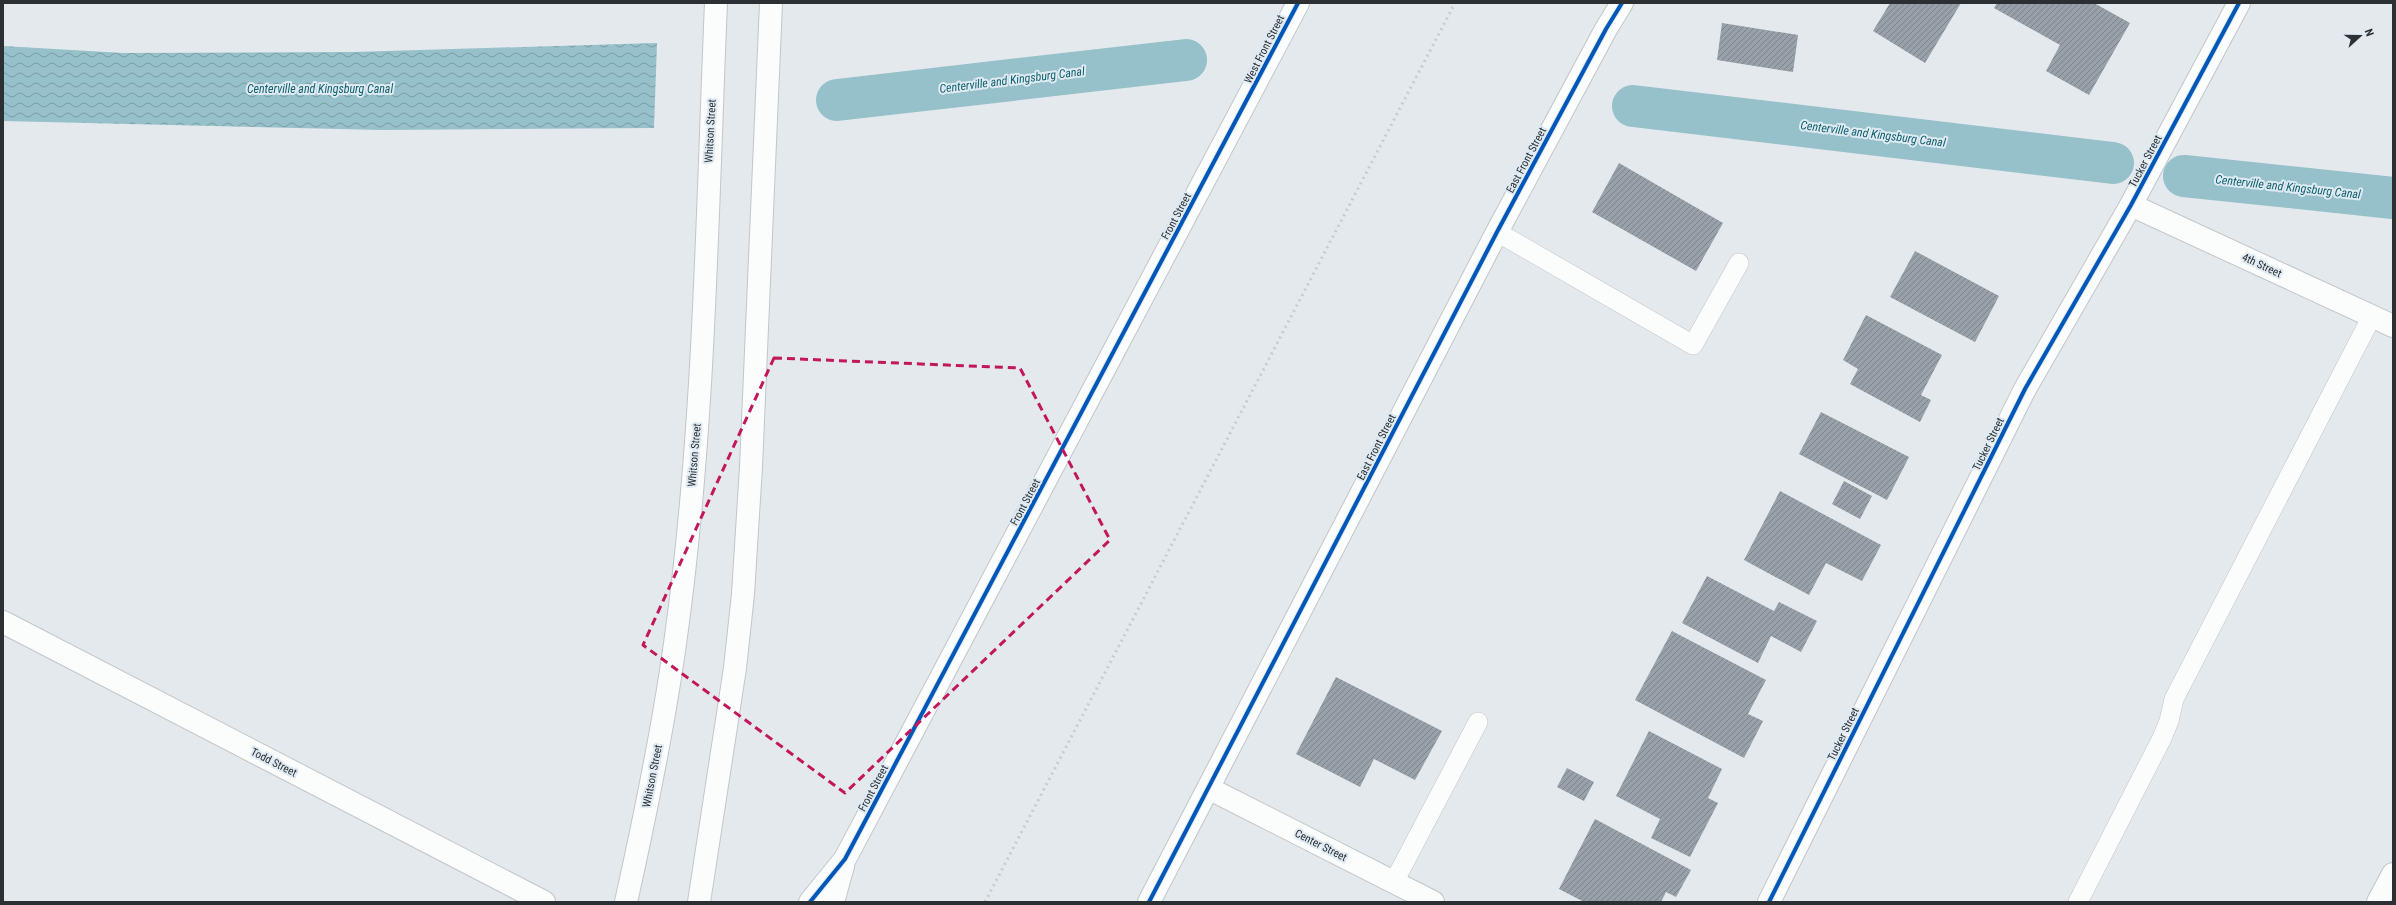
<svg xmlns="http://www.w3.org/2000/svg" width="2396" height="905" font-family="'Roboto Condensed',sans-serif">
<style>
.water{fill:url(#water-waves)}
.lines{fill:none;stroke-linecap:round;stroke-linejoin:round}
.canal{stroke:#96c0ca;stroke-width:42}
.building{fill:url(#building-hatch)}
.lane-casing{stroke:#c1c6ca;stroke-width:20}
.street-casing{stroke:#c1c6ca;stroke-width:24}
.primary-casing{stroke:#c1c6ca;stroke-width:24}
.lane{stroke:#fbfcfc;stroke-width:19}
.street{stroke:#fbfcfc;stroke-width:22}
.primary{stroke:#fbfcfc;stroke-width:22}
.rail{stroke:#cacbcc;stroke-width:3;stroke-dasharray:2 4;stroke-linecap:butt}
.cycleway-casing{stroke:#dfeaf3;stroke-width:6}
.cycleway{stroke:#0057b8;stroke-width:4}
.marked{fill:none;stroke:#c2185b;stroke-width:3;stroke-dasharray:8 5;stroke-linejoin:round}
.labels{text-anchor:middle;stroke-width:4;stroke-linejoin:round;paint-order:stroke}
.street-label{font-size:11px;fill:#2c3033;stroke:#dfeaf3}
.water-label{font-size:12px;font-style:italic;fill:#10616d;stroke:#dfeaf3}
</style>
<defs>
<pattern id="water-waves" width="16" height="10" patternUnits="userSpaceOnUse"><rect width="16" height="10" fill="#96c0ca"/><path d="M0 5q4-4 8 0t8 0" fill="none" stroke="#7b9ca5"/></pattern>
<pattern id="building-hatch" width="6" height="6" patternUnits="userSpaceOnUse"><rect width="6" height="6" fill="#98a1a9"/><path d="M-1 1l2-2M0 6l6-6M5 7l2-2" fill="none" stroke="#7c848a"/></pattern>
</defs>
<rect width="100%" height="100%" fill="#e4e9ee"/>
<polygon class="water" points="657,43 654,128 382,130 3,121 3,46 123,53 354,52"/>
<g class="lines">
<g class="canal">
<polyline points="837,100 1186,60"/>
<polyline points="1633,106 2113,163"/>
<polyline points="2184,176 2393,198"/>
</g>
</g>
<g class="building">
<polygon points="1890,3 1961,3 1925,63 1873,31"/>
<polygon points="1997,3 2094,3 2130,23 2089,95 2046,71 2060,45 1994,8"/>
<polygon points="1722,23 1798,35 1793,72 1717,60"/>
<polygon points="1619,163 1723,223 1696,271 1592,212"/>
<polygon points="1915,251 1999,296 1975,342 1890,297"/>
<polygon points="1866,315 1942,355 1921,395 1931,400 1920,422 1850,384 1858,369 1843,360"/>
<polygon points="1821,412 1909,457 1887,500 1799,454"/>
<polygon points="1844,481 1872,496 1860,519 1832,504"/>
<polygon points="1780,491 1881,545 1862,581 1826,563 1809,595 1744,560"/>
<polygon points="1707,576 1774,611 1779,602 1817,621 1801,652 1771,636 1758,663 1682,623"/>
<polygon points="1672,631 1766,680 1748,714 1763,721 1744,758 1635,700"/>
<polygon points="1336,677 1442,731 1415,780 1374,759 1360,787 1296,754"/>
<polygon points="1649,731 1722,769 1708,798 1718,803 1690,857 1651,838 1660,819 1616,796"/>
<polygon points="1567,768 1594,782 1584,801 1557,787"/>
<polygon points="1595,819 1691,870 1676,897 1666,892 1661,902 1584,902 1559,889"/>
</g>
<g class="lines">
<defs>
<g id="lane">
<polyline points="1497,232 1693,345 1739,263"/>
<polyline points="1394,882 1478,722"/>
<polyline points="2078,902 2162,738 2169,721 2174,699 2372,316"/>
</g>
<g id="street">
<polyline points="2131,205 2393,326"/>
<polyline points="3,622 544,902"/>
<polyline points="1210,789 1433,902"/>
<polyline points="810,902 845,859 1298,3"/>
<polyline points="833,902 843,866"/>
<polyline points="1149,902 1497,232 1606,29 1622,3"/>
<polyline points="1769,902 2025,389 2131,205 2239,3"/>
<polyline points="2378,902 2393,874"/>
</g>
<g id="primary">
<path d="M626,902c20,-90 39,-181 51,-273 28,-207 30,-417 39,-626"/>
<polyline points="699,902 735,668 743,594 751,467 771,3"/>
</g>
</defs>
<use href="#lane" class="lane-casing"/>
<use href="#street" class="street-casing"/>
<use href="#primary" class="primary-casing"/>
<use href="#lane" class="lane"/>
<use href="#street" class="street"/>
<use href="#primary" class="primary"/>
<polyline class="rail" points="985,902 1455,3"/>
<defs>
<g id="cycleway">
<polyline points="810,902 845,859 1298,3"/>
<polyline points="1149,902 1497,232 1606,29 1622,3"/>
<polyline points="1769,902 2025,389 2131,205 2239,3"/>
</g>
</defs>
<use href="#cycleway" class="cycleway-casing"/>
<use href="#cycleway" class="cycleway"/>
</g>
<path class="marked" d="M774,358l246,10 90,172 -265,253 -202,-148z"/>
<g class="labels">
<g class="street-label">
<text transform="translate(1264 49) rotate(-63)" y="4">West Front Street</text>
<text transform="translate(710 131) rotate(-87)" y="4">Whitson Street</text>
<text transform="translate(1526 160) rotate(-62)" y="4">East Front Street</text>
<text transform="translate(2145 161) rotate(-62)" y="4">Tucker Street</text>
<text transform="translate(1176 216) rotate(-62)" y="4">Front Street</text>
<text transform="translate(2262 265) rotate(25)" y="4">4th Street</text>
<text transform="translate(1988 444) rotate(-64)" y="4">Tucker Street</text>
<text transform="translate(1376 447) rotate(-63)" y="4">East Front Street</text>
<text transform="translate(694 455) rotate(-85)" y="4">Whitson Street</text>
<text transform="translate(1025 502) rotate(-62)" y="4">Front Street</text>
<text transform="translate(1843 734) rotate(-64)" y="4">Tucker Street</text>
<text transform="translate(274 762) rotate(27)" y="4">Todd Street</text>
<text transform="translate(652 776) rotate(-79)" y="4">Whitson Street</text>
<text transform="translate(873 788) rotate(-62)" y="4">Front Street</text>
<text transform="translate(1321 845) rotate(27)" y="4">Center Street</text>
</g>
<g class="water-label">
<text transform="translate(1012 80) rotate(-7)" y="4">Centerville and Kingsburg Canal</text>
<text x="320" y="93">Centerville and Kingsburg Canal</text>
<text transform="translate(1873 134) rotate(7)" y="4">Centerville and Kingsburg Canal</text>
<text transform="translate(2288 187) rotate(6)" y="4">Centerville and Kingsburg Canal</text>
</g>
</g>
<rect width="2396" height="905" fill="none" stroke="#2c3033" stroke-width="8"/>
<g transform="translate(2360 36) rotate(69)" stroke="#dfeaf3" stroke-width="3" paint-order="stroke">
<path d="M0-3L7 15L0 10L-7 15Z" fill="#2c3033"/>
<text y="-6" font-size="11" font-weight="bold" text-anchor="middle" fill="#2c3033">N</text>
</g>
</svg>
